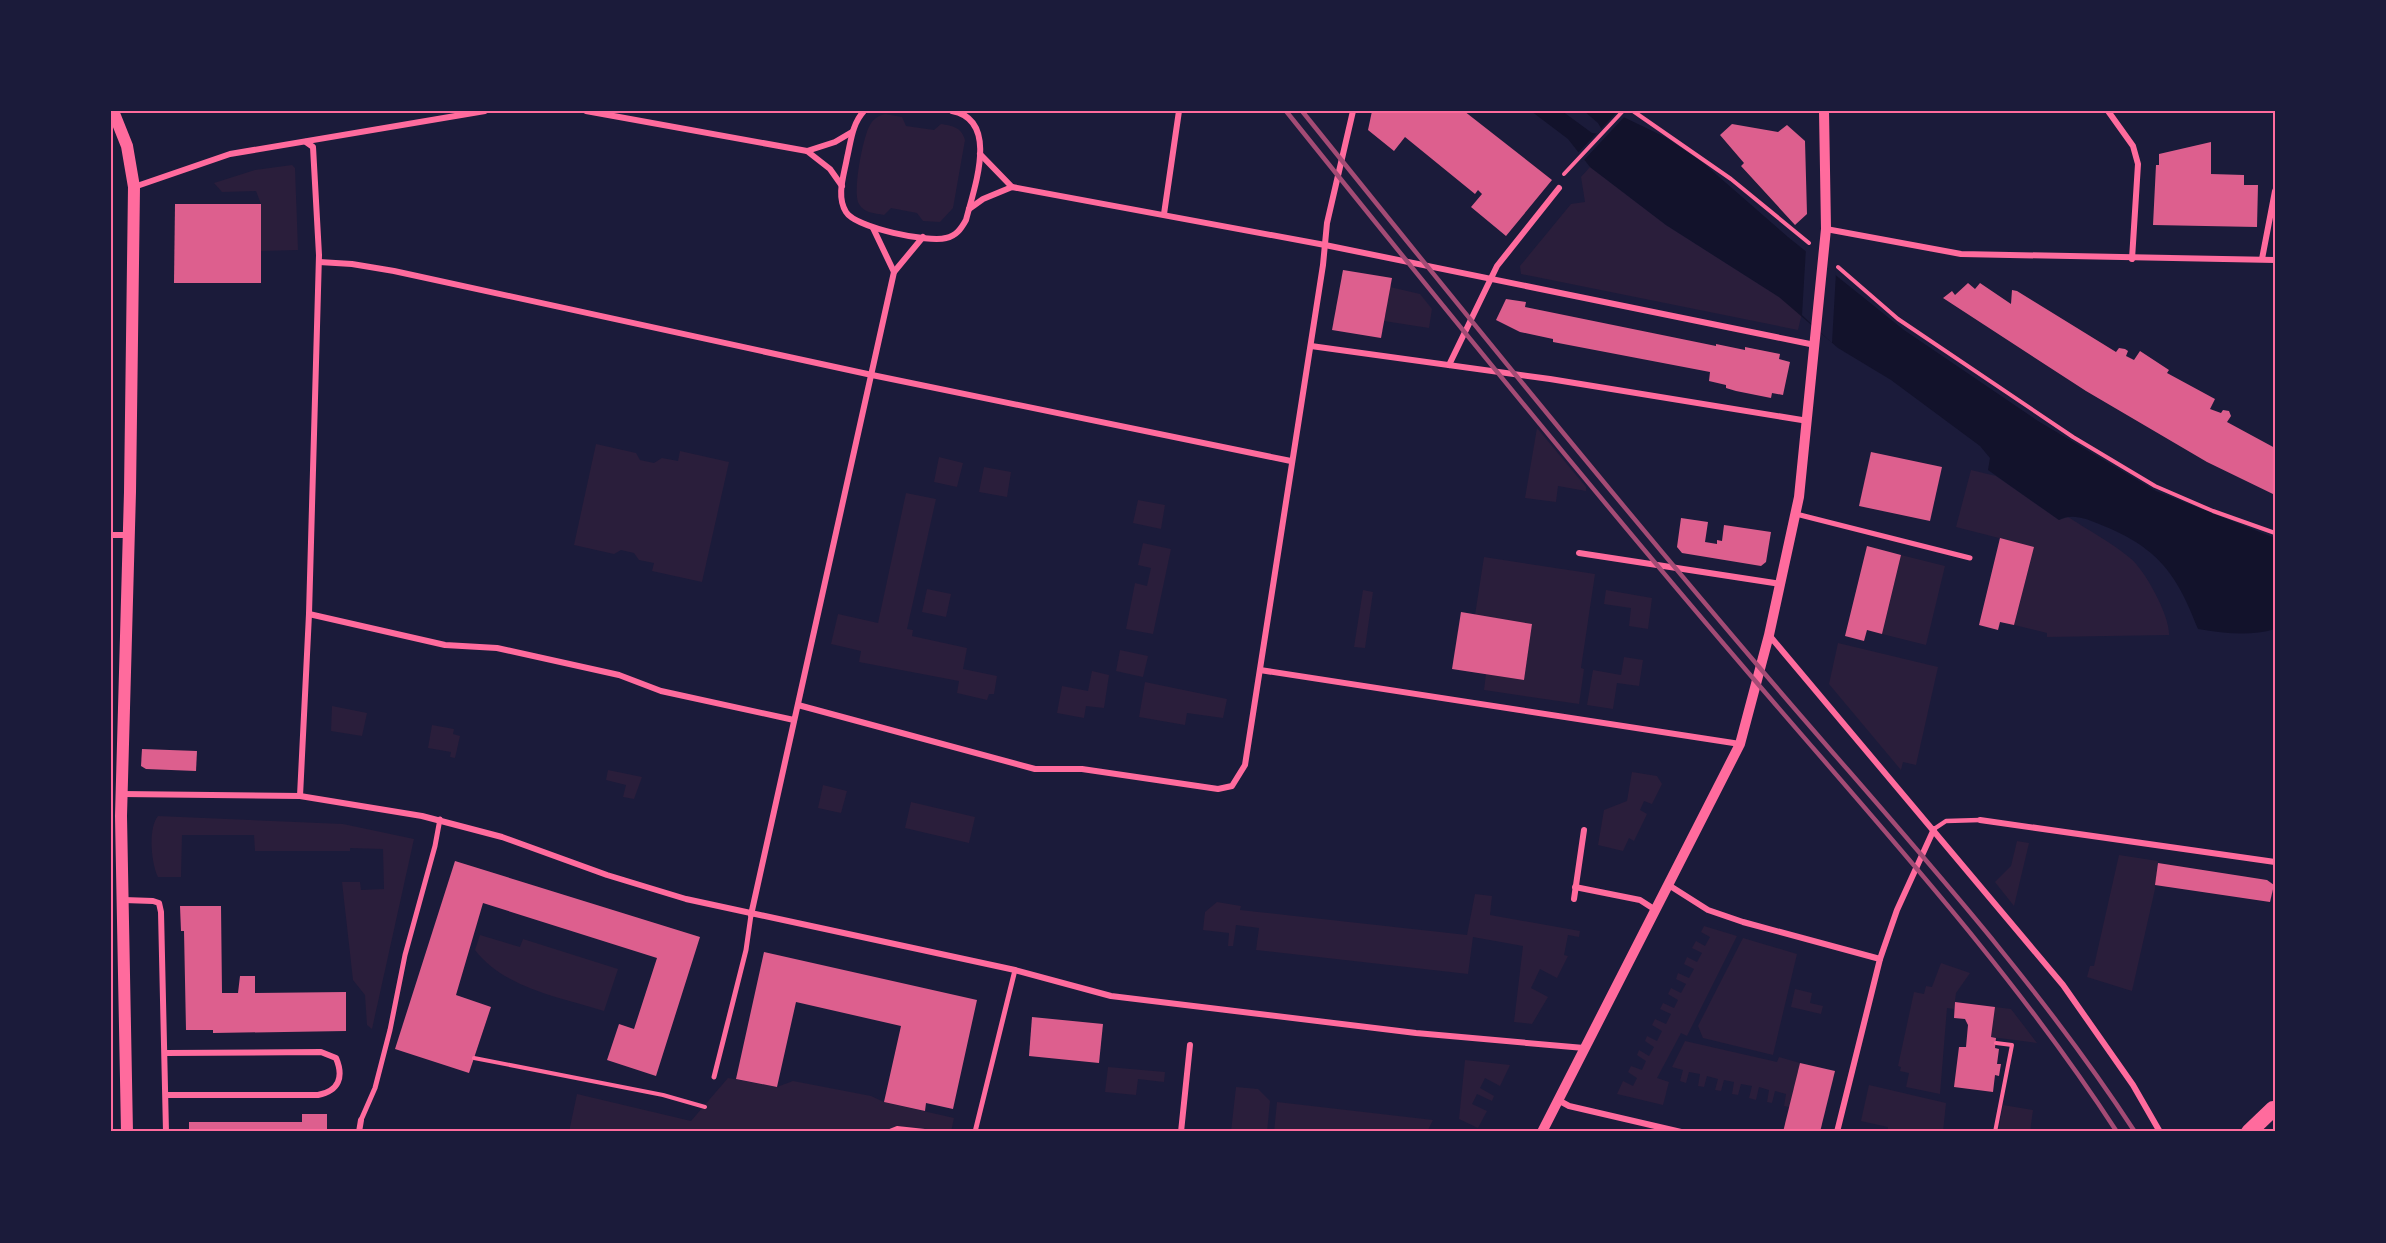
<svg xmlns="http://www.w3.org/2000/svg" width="2386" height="1243" font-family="Overpass,sans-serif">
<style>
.green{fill:#2a1e3b}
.water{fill:#12122b}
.pier{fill:#1b1b3a}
.building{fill:#dd5f8e}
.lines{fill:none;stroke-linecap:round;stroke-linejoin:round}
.path{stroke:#ff6b9d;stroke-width:4}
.service{stroke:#ff6b9d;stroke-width:4.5}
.pedestrian{stroke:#ff6b9d;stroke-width:5}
.minor{stroke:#ff6b9d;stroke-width:6}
.tertiary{stroke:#ff6b9d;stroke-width:10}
.secondary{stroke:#ff6b9d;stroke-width:12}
.trunk{stroke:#ff6b9d;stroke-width:16}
.rail{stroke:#a44b75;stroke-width:4.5}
.neatline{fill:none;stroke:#ff6b9d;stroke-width:2}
</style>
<rect width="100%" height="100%" fill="#1b1b3a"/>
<g class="green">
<path d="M885,114l17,3 4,9 28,4 7,-6c12,2 20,3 24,16l-12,68 -13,14 -17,-1 -6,-8 -26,-5 -7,7c-10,-2 -20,-2 -25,-11 -7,-11 4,-68 11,-79 3,-6 8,-9 15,-11z"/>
<polygon points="292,165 295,168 298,250 261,251 261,204 256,191 222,192 214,183 255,170"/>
<polygon points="1590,167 1666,225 1779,297 1802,313 1798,330 1521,274 1520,266 1571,204 1585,202 1581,177"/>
<polygon points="1390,287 1420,294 1432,309 1429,328 1384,321"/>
<polygon points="1537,428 1586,487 1586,491 1558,486 1556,502 1525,498"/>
<polygon points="596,444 636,453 640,460 654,463 662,458 678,461 680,451 729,462 702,582 652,571 654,563 639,560 634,553 621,550 614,554 574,545"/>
<polygon points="939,457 963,463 957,487 934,482"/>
<polygon points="984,467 1011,472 1007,497 979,492"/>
<path d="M1971,470l25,6 63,44 9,-3c20,13 43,25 62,41 15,12 40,58 39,77l-122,2v-4l-33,-8 20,-78 -78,-20z"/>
<polygon points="906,493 936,499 907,629 913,630 912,636 967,648 963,669 997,676 994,694 989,694 987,700 957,693 959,681 859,662 861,651 831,644 838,614 878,623"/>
<polygon points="1138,500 1165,505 1161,529 1133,523"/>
<polygon points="1143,543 1171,549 1153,634 1126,629 1135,583 1147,586 1151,568 1138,565"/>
<polygon points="1901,555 1945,566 1926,645 1882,634"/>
<polygon points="1484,557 1595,574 1581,668 1584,669 1579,704 1484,690 1486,674 1524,680 1532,624 1475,615"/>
<polygon points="927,589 951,594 946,617 922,612"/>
<polygon points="1363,590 1373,592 1365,648 1354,647"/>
<polygon points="1606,590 1652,598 1648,629 1629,626 1631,608 1604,604"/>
<polygon points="1838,643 1938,667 1916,765 1903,762 1901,770 1829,684"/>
<polygon points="1120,650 1148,656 1143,677 1116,671"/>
<polygon points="1624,657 1643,660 1639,686 1617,683 1613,709 1587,705 1593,670 1621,675"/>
<polygon points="1092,671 1109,675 1104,708 1086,706 1084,718 1057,713 1062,686 1088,691"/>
<polygon points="1145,682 1227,699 1223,718 1187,713 1185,725 1139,717"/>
<polygon points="332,706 367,713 362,736 331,731"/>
<polygon points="432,725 454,729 453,734 460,736 455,758 450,757 451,752 428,748"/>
<polygon points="608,770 642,777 634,799 623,797 626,785 606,780"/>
<polygon points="1632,772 1657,776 1662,784 1652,804 1644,801 1640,810 1647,814 1634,841 1629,838 1623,851 1598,845 1604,810 1627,801"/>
<polygon points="823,785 847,791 841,813 818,808"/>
<polygon points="911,802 975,817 969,843 905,828"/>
<path d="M158,816l185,8 71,15 -42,190 -5,-4 -2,-30 -12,-15 -11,-98h18l1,8 23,-1 -1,-40 -33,-1v3h-95l-1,-16h-72l-1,42h-23c-7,-14 -10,-49 0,-61z"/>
<polygon points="2017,841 2029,843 2014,906 1995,882 2011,866"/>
<polygon points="2119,855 2158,861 2155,889 2132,991 2087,977 2090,966 2094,966"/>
<polygon points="1475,894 1492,896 1490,915 1580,931 1579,937 1568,935 1564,955 1568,956 1557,978 1540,969 1531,988 1548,997 1532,1024 1514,1022 1523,946 1473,937 1468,974 1256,950 1259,928 1236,925 1233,946 1228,946 1229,933 1203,930 1205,912 1217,902 1241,906 1240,910 1467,935"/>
<polygon points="1704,926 1737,936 1687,1036 1681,1033 1657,1078 1669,1082 1663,1105 1617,1094 1623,1081 1633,1086 1637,1078 1628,1072 1631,1066 1642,1070 1646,1061 1637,1055 1639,1050 1649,1056 1654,1047 1645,1041 1647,1036 1657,1041 1662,1031 1652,1025 1655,1019 1666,1024 1671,1014 1660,1009 1663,1003 1674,1008 1678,1000 1668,994 1671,988 1681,993 1686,984 1676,979 1678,973 1689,978 1694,969 1684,964 1687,957 1697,962 1702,953 1692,948 1696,941 1705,946 1710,937 1701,932"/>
<path d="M480,935l40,12 3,-8 95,30 -14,42c-44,-14 -100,-23 -129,-61z"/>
<polygon points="1743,938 1797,954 1773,1055 1703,1038 1698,1026"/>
<polygon points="1941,963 1970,973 1956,993 1954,1009 1947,1008 1940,1094 1906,1087 1909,1073 1900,1071 1901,1067 1898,1066 1914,992 1924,994 1926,986 1932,987"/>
<polygon points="1795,989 1812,993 1810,1003 1823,1006 1821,1014 1791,1007"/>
<polygon points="1995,1007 2011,1009 2037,1043 1991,1037"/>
<polygon points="1685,1041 1777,1062 1779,1057 1800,1063 1789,1107 1784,1106 1786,1094 1775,1091 1772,1103 1767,1102 1769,1090 1759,1087 1756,1100 1749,1098 1752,1086 1741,1084 1738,1095 1732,1094 1734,1082 1724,1080 1721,1091 1715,1090 1718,1079 1707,1076 1704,1087 1698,1086 1700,1074 1689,1072 1686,1083 1680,1081 1683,1070 1672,1067"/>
<polygon points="1465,1060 1510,1065 1500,1086 1485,1078 1480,1088 1494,1096 1492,1101 1477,1094 1472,1104 1487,1111 1478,1128 1459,1119"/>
<polygon points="1108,1067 1165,1072 1164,1082 1138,1079 1136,1095 1105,1092"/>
<polygon points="728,1078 777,1087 793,1081 871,1096 884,1102 954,1118 951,1132 569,1132 577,1094 691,1121"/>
<polygon points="1869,1085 1946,1103 1943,1132 1904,1132 1895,1129 1894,1132 1888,1132 1888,1127 1861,1121"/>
<polygon points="1236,1087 1258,1089 1270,1101 1267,1132 1231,1132"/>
<polygon points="1277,1102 1433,1120 1427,1132 1274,1132"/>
<polygon points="2003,1105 2033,1110 2030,1132 1998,1132"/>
</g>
<path class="water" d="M1531,111h31l30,22 8,1 2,-4 -4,-7 -14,-12h27l54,26 37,25 86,75 116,93 134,91 118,70 119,47v91c-26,8 -51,4 -77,0 -22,-57 -41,-82 -99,-105 -12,-5 -27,-11 -40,-4l-71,-50 2,-12 -10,-12 -89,-66 -53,-32 -59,-51 -113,-72 -76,-58 -22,-28z"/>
<g class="pier">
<polygon points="1618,111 1626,115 1582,162 1577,154"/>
<polygon points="1806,248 1836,272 1832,343 1802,315"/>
</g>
<g class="building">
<polygon points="1372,111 1464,111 1552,180 1506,236 1471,207 1482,194 1478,190 1475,194 1405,137 1394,151 1368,130"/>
<polygon points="1732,124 1778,132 1787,125 1805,141 1807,214 1795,225 1741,166 1744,163 1720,135"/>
<polygon points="2211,142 2211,174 2244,175 2244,185 2258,185 2257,227 2153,225 2156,165 2159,165 2159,154"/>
<polygon points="175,204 261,204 261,283 174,283"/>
<polygon points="1343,270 1392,278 1381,338 1332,330"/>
<polygon points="1968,283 1975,289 1980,283 2011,304 2012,290 2017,291 2116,352 2119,348 2125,349 2128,351 2126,356 2134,360 2140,351 2169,370 2167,373 2215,399 2210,409 2221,413 2223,410 2229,411 2231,416 2227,422 2275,448 2275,495 2207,462 2086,391 1943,298 1952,291 1955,295"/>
<polygon points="1506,299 1526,302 1525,307 1716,346 1716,344 1745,350 1745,347 1780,354 1779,359 1790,362 1783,395 1772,393 1771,398 1736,391 1726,388 1726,385 1709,381 1710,372 1553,342 1553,339 1520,332 1496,320"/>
<polygon points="1871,452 1942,467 1930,521 1859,506"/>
<polygon points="1681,518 1708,522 1705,542 1717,544 1717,540 1722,541 1724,525 1771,532 1766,562 1761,566 1682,553 1677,547"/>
<polygon points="2000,538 2034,547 2014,625 2000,622 1998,630 1979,625"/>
<polygon points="1867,546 1901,555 1882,634 1867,630 1864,641 1845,636"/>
<polygon points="1461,612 1532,624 1524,680 1452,669"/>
<polygon points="142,749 197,751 196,771 146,769 141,766"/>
<polygon points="455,861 700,937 656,1076 607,1060 619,1024 634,1029 657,958 483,903 456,995 491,1007 469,1073 395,1049"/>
<polygon points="2158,863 2267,880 2274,885 2270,902 2155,885"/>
<polygon points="180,906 221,906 222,993 238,993 240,976 255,976 255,993 346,992 346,1031 213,1033 213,1030 186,1030 184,931 181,931"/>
<polygon points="764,952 977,1000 953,1109 926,1103 925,1111 884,1102 901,1026 796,1002 777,1087 736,1079"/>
<polygon points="1955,1002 1995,1007 1991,1037 1996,1038 1995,1048 1999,1049 1997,1064 2001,1064 1999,1076 1995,1075 1993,1092 1954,1087 1959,1047 1966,1047 1968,1025 1965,1019 1954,1018"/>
<polygon points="1032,1017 1103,1024 1099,1063 1029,1056"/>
<polygon points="1800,1063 1835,1071 1820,1132 1783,1132"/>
<polygon points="302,1114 327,1114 327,1132 189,1132 189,1122 302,1122"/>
</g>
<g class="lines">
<g class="path">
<polyline points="1633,111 1731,179 1809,243"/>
<polyline points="1564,174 1623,111"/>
<polyline points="1838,267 1898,319 2073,437 2155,486 2213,511 2275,533"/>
<polyline points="474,1058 663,1095 705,1107"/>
<polyline points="887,1132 897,1128 934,1132"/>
<polyline points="1995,1132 2012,1045 1996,1043"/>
</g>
<polyline class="service" points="1934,829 1946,821 1980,820"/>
<g class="pedestrian">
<polyline points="1796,514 1970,558"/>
<polyline points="714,1077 746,950 751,915"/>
<polyline points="361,1120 375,1088 390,1030 405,955 435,846 440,819"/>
<polyline points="975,1132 1015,970"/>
</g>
<g class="minor">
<polyline points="586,111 807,151 830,169 842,186"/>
<path d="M864,111c-12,13 -13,30 -17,47 -3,17 -11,38 -1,54 10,16 83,31 100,26 10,-2 15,-9 20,-18 8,-32 34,-100 -14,-109"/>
<polyline points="2108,111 2133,146 2138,164 2132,259"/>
<polyline points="807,151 835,142 852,132"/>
<polyline points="980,154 1012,187"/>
<polyline points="134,187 230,154 485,111"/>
<polyline points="969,209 983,199 1012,187 1325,245 1815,345"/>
<polyline points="1164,214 1179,111"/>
<polyline points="873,228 894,272"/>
<polyline points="1826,229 1961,254 2275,260"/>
<polyline points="2262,259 2275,191"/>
<polyline points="319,262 352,264 394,271 872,375 1291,461"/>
<polyline points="1311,346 1550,379 1808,421"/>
<polyline points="1449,365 1497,266 1559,188"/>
<polyline points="111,535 128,535"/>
<polyline points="1579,553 1781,584"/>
<polyline points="309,614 445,645 497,648 619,675 661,691 794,720"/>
<polyline points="1769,635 2063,985 2133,1085 2160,1132"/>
<polyline points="1260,670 1740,744"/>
<polyline points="798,705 1035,769 1082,769 1218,789 1232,786 1245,765 1323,265 1327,223 1353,111"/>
<polyline points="122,794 300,796 422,816 502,837 607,875 686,899 1015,970 1111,996 1416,1033 1584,1048"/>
<polyline points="300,796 309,614 319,255 313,147 306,142"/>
<polyline points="1980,820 2275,862"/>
<polyline points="1667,884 1708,910 1743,922 1880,959"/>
<polyline points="1575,887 1640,900 1654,909"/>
<polyline points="1574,899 1584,830"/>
<polyline points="124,900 153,901 159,903 161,912 166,1132"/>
<polyline points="751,915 894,272 923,237"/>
<path d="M166,1053l155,-1 15,6c8,19 3,33 -18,37h-151"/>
<polyline points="1558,1100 1569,1106 1681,1132"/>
<polyline points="359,1132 361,1120"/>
<polyline points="1181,1132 1190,1045"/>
<polyline points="1837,1132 1880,959 1897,910 1934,829"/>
</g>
<polyline class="tertiary" points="1542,1132 1740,744 1769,635 1799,497 1826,229 1824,111"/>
<polyline class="secondary" points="113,111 127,146 134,187 130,492 121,816 127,1132"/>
<polyline class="trunk" points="2249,1132 2273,1109"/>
<g class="rail">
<path d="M1286,111c149,186 299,371 454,552 130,153 268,301 377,469"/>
<path d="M1302,111c152,189 305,378 463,563 127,149 263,294 370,458"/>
</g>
</g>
<rect width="2386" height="1243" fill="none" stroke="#1b1b3a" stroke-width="225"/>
<rect x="112" y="112" width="2162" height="1018" class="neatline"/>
</svg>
